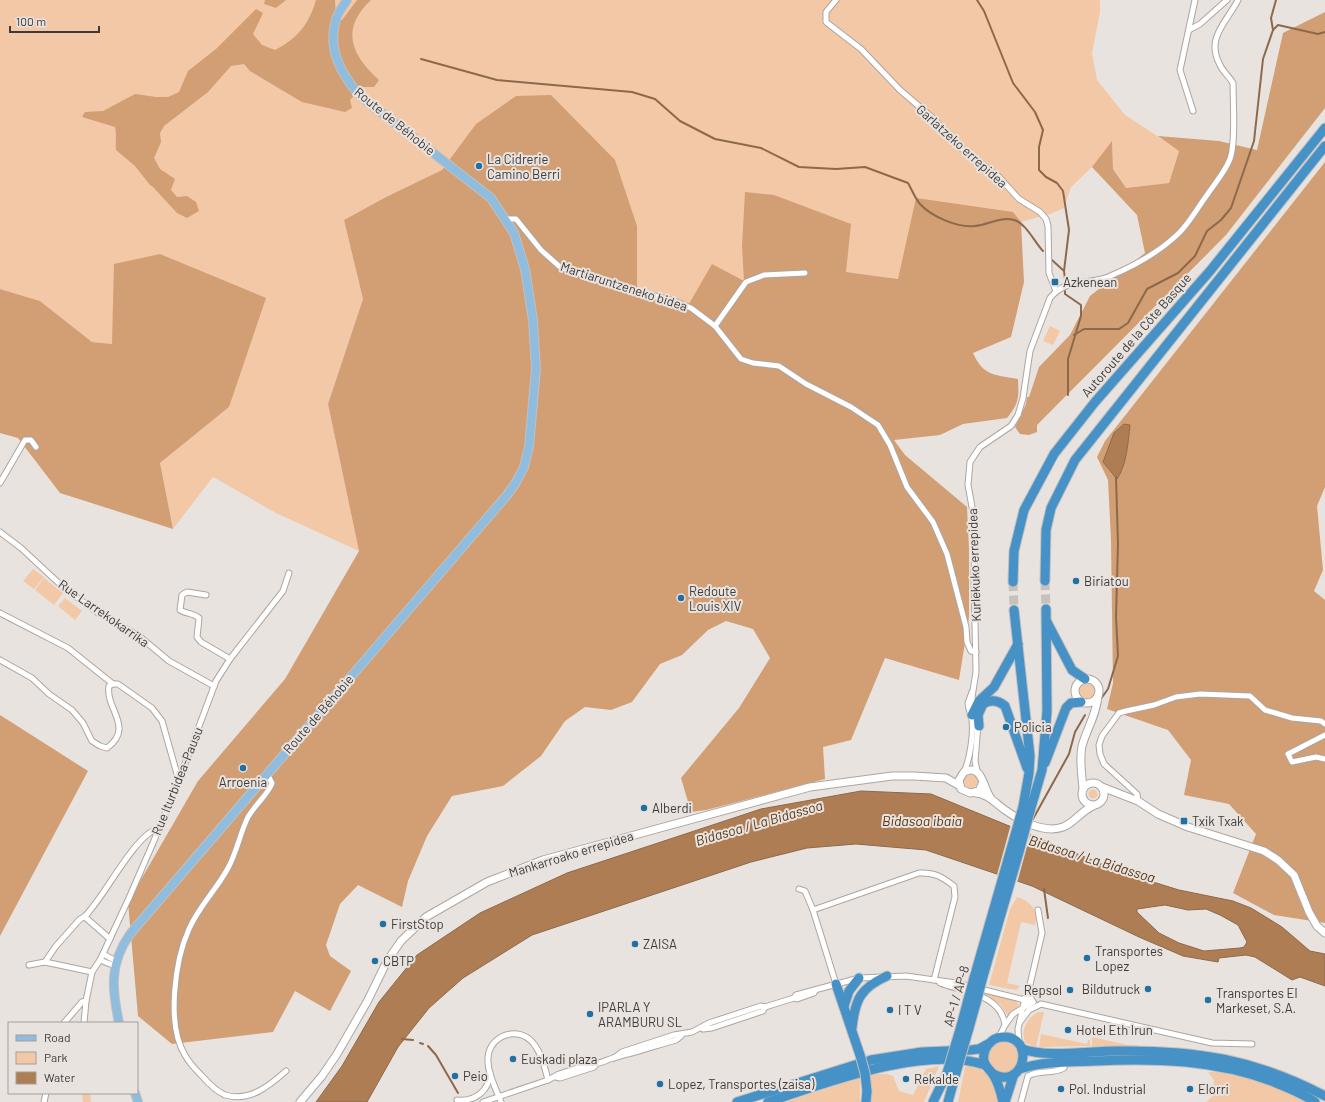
<svg xmlns="http://www.w3.org/2000/svg" width="1325" height="1102" font-family="Barlow,sans-serif">
<style>
.green{fill:#f2c8a7}
.forest{fill:#d29e73}
.water{fill:#af7d53;stroke:#8d694b;fill-rule:evenodd}
.pier{fill:#e9e3df}
.lines{fill:none;stroke-linecap:round;stroke-linejoin:round}
.stream{stroke:#8d694b;stroke-width:2}
.highway-tunnel{stroke:#c7c1be;stroke-width:9;stroke-dasharray:9 4.5;stroke-linecap:butt}
.street-casing{stroke:#aca6a2;stroke-width:7}
.secondary-casing{stroke:#aca6a2;stroke-width:9}
.primary-casing{stroke:#c1c0c0;stroke-width:10}
.highway-casing{stroke:#c1c0c0;stroke-width:11}
.street{stroke:#fff;stroke-width:5}
.secondary{stroke:#fff;stroke-width:7}
.primary{stroke:#90bddd;stroke-width:8}
.highway{stroke:#4691c6;stroke-width:9}
.highway-bridge-casing{stroke:#c1c0c0;stroke-width:11;stroke-linecap:butt}
.highway-bridge{stroke:#4691c6;stroke-width:9}
.poi-dot{fill:#2170a2;stroke:#e9e3df;stroke-width:1.5}
.labels{text-anchor:middle;stroke-width:4;stroke-linejoin:round;paint-order:stroke}
.street-label{font-size:13px;fill:#3d3a39;stroke:#e9e3df}
.poi-label{font-size:13px;fill:#3d3a39;stroke:#e9e3df;text-anchor:start}
.water-label{font-size:14px;font-style:italic;fill:#573413;stroke:#e9e3df}
</style>
<rect width="100%" height="100%" fill="#e9e3df"/>
<g class="green">
<polygon points="0,0 1100,0 1100,12 1092,53 1097,80 1125,115 1179,150 1169,183 1126,188 1113,169 1112,142 1092,167 1071,187 1064,208 1050,214 1021,222 1013,212 899,279 846,272 695,349 442,170 386,197 344,220 363,299 328,404 359,551 276,513 213,477 173,529 160,463 229,407 112,344 92,342 40,301 0,289"/>
<polygon points="1050,326 1060,331 1053,345 1043,341"/>
<polygon points="33,569 44,577 34,589 23,581"/>
<polygon points="44,578 63,593 54,605 35,590"/>
<polygon points="65,598 82,611 75,620 58,606"/>
<circle cx="1087" cy="691" r="9"/>
<circle cx="971" cy="781" r="7"/>
<circle cx="1093" cy="794" r="4.5"/>
<path d="M1017,897c14,4 22,14 18,28l-14,-3 -14,61 13,3 -4,4 -27,-5 21,-76z"/>
<polygon points="987,993 1016,1001 1019,1005 1008,1016 1000,1004 986,996"/>
<path d="M1038,1012h6l-8,35 -10,-4c-7,-11 1,-25 12,-31z"/>
<polygon points="1041,1034 1087,1044 1088,1040 1090,1040 1090,1046 1039,1047"/>
<polygon points="1092,1037 1128,1045 1138,1045 1138,1047 1092,1047"/>
<circle cx="1004" cy="1057" r="15"/>
<path d="M975,1065c15,9 19,21 24,37h-41l7,-35z"/>
<polygon points="939,1066 924,1102 871,1102 871,1074 887,1074 893,1076 899,1091 913,1095 926,1069"/>
<path d="M1208,1072c33,-1 70,12 99,30h-101l7,-6 1,-16z"/>
<polygon points="860,1078 860,1102 785,1102"/>
<polygon points="90,1093 91,1102 83,1102 82,1094"/>
</g>
<g class="forest">
<polygon points="265,0 286,0 276,8 264,4"/>
<path d="M316,0h19l1,19 6,1 15,-20h14c-31,29 -20,55 8,80l-5,7h-12l-12,13 2,8 -7,4 -43,-10 -52,-31 -6,-7 -13,2 -23,26 -44,34 -4,7 1,9 -7,16 6,11 15,10 -4,11 6,7 10,-1 9,6 3,9 -12,7 -10,-5 -24,-26 -3,-2 -15,-19 -19,-16c-1,-8 1,-15 -1,-23l-33,-10 3,-5 18,-1 32,-17 21,3h12l11,-5 9,-21 28,-22 40,-40 7,4 -10,21 9,11 13,5c23,-12 34,-26 41,-50z"/>
<polygon points="1325,12 1325,108 1226,235 1037,425 1037,432 1029,435 1020,434 1015,427 1026,404 1027,397 1029,397 1039,367 1070,335 1090,296 1145,253 1137,215 1092,167 1112,141 1113,169 1126,188 1169,183 1179,151 1158,136 1219,141 1257,150 1283,33"/>
<path d="M551,95l64,65 22,66v62l11,4 41,12 23,-40 32,17 -2,-35 3,-54 29,3 77,29 -5,48 52,7 18,-81 97,14 8,10 3,60 -13,55 -38,16c10,23 22,22 45,26 1,18 1,25 -11,39l-44,6 -23,11 -46,5 11,15 62,52 2,42v68l-10,63 -74,-22 -34,82 -28,7 2,32 -119,31 -15,2 -10,-34 58,-70 31,-50 -17,-29 -27,-8 -18,9 -26,25 -22,9 -28,38 -21,8 -26,-3 -20,14 -24,35 -38,30 -51,10 -25,40 -19,45 -6,26 -44,-22 -18,19 -14,41 4,11 21,15 -21,40 -35,-20 -22,41 -101,12 -34,-28 -10,-114 70,-121 87,-102 74,-128 -31,-147 35,-105 -19,-79 42,-23 56,-27 34,-46 40,-28z"/>
<polygon points="1325,162 1325,487 1317,506 1323,570 1314,591 1325,600 1325,923 1274,915 1233,893 1256,834 1229,804 1184,795 1191,760 1168,730 1107,709 1113,683 1111,540 1108,480 1097,457 1105,441"/>
<polygon points="160,254 266,298 229,407 160,463 173,529 60,493 18,438 0,433 0,289 40,301 92,342 112,344 114,264"/>
<polygon points="0,715 88,771 0,936"/>
</g>
<g class="water">
<path d="M1124,424l6,1c-2,17 -3,39 -13,54l-14,-17 11,-29z"/>
<path d="M861,791l70,3 193,79 55,17 54,11 18,7 31,19 28,24 15,3v32l-25,-9 -8,3 -37,-23 -9,-2 -27,3 -1,4 -35,-6 -44,-19 -107,-51 -106,-36 -70,-6 -49,4 -56,14 -219,73 -69,43 -34,30 -31,39 -31,55h-51l26,-36 37,-64 38,-47 63,-42 87,-40 194,-64zM1165,905l23,5 18,-1 14,6 18,10 9,17 -3,5 -4,1 -36,3 -25,-8 -20,-10 -22,-21v-3z"/>
</g>
<polygon class="pier" points="1011,824 1031,832 1017,883 997,875"/>
<g class="lines">
<g class="stream">
<polyline points="977,0 984,11 1013,83 1035,112 1043,130 1039,147 1039,170 1046,177 1057,183 1063,191 1069,230 1064,271"/>
<polyline points="1273,30 1271,18 1276,0"/>
<path d="M421,59l76,21 135,12 23,7 25,22 35,18 46,9 38,19 37,2 29,-2 43,16c4,7 7,15 12,21 12,13 38,24 55,22 13,-1 26,-10 39,-6 12,3 21,23 29,31"/>
<polyline points="1052,260 1064,271 1065,279"/>
<polyline points="1065,291 1065,294 1081,305 1081,316 1068,359 1068,395"/>
<polyline points="1074,335 1084,329 1119,329 1128,323 1147,289 1178,273 1195,256 1207,231 1221,220 1231,208 1254,141 1263,59 1273,30 1278,25 1318,34 1325,32"/>
<polyline points="1100,700 1108,689 1118,656 1116,617 1118,544 1116,477"/>
<polyline points="1033,819 1069,754 1075,732 1085,715"/>
<polyline points="1044,889 1048,918"/>
<polyline points="402,1039 413,1040"/>
<polyline points="420,1043 423,1044"/>
<polyline points="428,1046 436,1055 458,1093"/>
</g>
<g class="highway-tunnel">
<polyline points="1045,581 1046,609"/>
<polyline points="1013,582 1014,610"/>
</g>
<defs>
<g id="street">
<polyline points="836,0 826,12 826,22 861,49 900,90 935,120 958,146 999,177 1019,199 1040,212 1046,219 1048,226 1049,273 1056,291"/>
<polyline points="1189,30 1200,24 1227,0"/>
<polyline points="1193,111 1180,70 1195,0"/>
<polyline points="507,219 516,219 541,250 560,267 631,290 674,301 691,308 715,326 741,359 753,363 779,366 806,384 851,407 878,425 890,445 907,487 933,522 947,554 966,627 967,642 971,651 976,652"/>
<polyline points="715,326 746,282 764,275 805,273"/>
<polyline points="0,483 25,440 31,440 36,447"/>
<polyline points="0,532 21,548 63,587 98,613 139,636 169,661 214,686"/>
<path d="M206,595l-19,-3 -5,3 -2,15c6,4 14,3 19,8l-2,19 4,5 29,17"/>
<polyline points="0,613 68,648 113,684 118,684 152,708 162,721 177,774 180,777"/>
<path d="M0,660l32,18 17,16 23,16 11,13 9,18 8,5 7,2c28,-21 -2,-39 2,-62l4,-2"/>
<path d="M973,710l-1,-13 4,-25 -2,-96 1,-36v-17l-7,-38 2,-23 10,-15 31,-21 7,-11 5,-17 7,-47 20,-53c16,-20 36,-13 58,-21 24,-10 51,-25 70,-43 11,-10 20,-27 29,-39 8,-12 18,-23 23,-36 6,-16 3,-58 3,-76 -4,-7 -10,-11 -13,-18 -15,-27 7,-43 18,-65"/>
<polyline points="1325,735 1288,754 1292,762 1316,757 1325,759"/>
<polyline points="977,771 975,761 978,725"/>
<path d="M964,772c6,-13 11,-43 7,-57 -1,-4 -3,-7 -3,-12l4,-11"/>
<path d="M267,774l5,9c-2,9 -18,23 -24,34 -8,16 -11,35 -20,51 -11,21 -29,38 -39,61 -14,31 -23,96 -4,126 4,8 11,15 17,21 7,8 14,15 23,19 25,7 44,-9 61,-24"/>
<polyline points="1138,801 1137,794 1104,764 1100,754 1099,745 1102,736 1119,713 1126,711 1154,705 1176,697 1200,694 1250,696 1265,710 1292,718 1321,721 1325,724"/>
<polyline points="799,889 805,891 813,910"/>
<polyline points="85,917 110,939"/>
<polyline points="103,954 116,961"/>
<polyline points="100,960 115,966"/>
<path d="M45,962l11,-16 24,-27c6,-2 7,-5 11,-10 16,-18 45,-74 66,-80"/>
<polyline points="29,965 45,962 92,972"/>
<path d="M940,983c23,9 61,11 65,42"/>
<path d="M836,984l-23,-74 106,-37c16,-1 23,4 35,13l1,11 -21,83"/>
<polyline points="794,998 797,999 814,993 815,991"/>
<polyline points="1033,1002 1029,995 1029,989 1042,933 1038,910"/>
<polyline points="1020,1022 1029,1010 1041,1004 1212,1043 1252,1044"/>
<polyline points="64,1023 82,1002 86,1001"/>
<polyline points="84,1023 86,1001 92,972 100,960 129,898 153,843 180,777 216,681 230,659 283,591 289,573"/>
<polyline points="703,1029 712,1028 763,1011 765,1007"/>
<polyline points="999,1037 1005,1025 1013,1014 1033,1002"/>
<polyline points="1019,1043 1018,1029 1025,998"/>
<polyline points="614,1058 622,1052 674,1035 692,1032 709,1023 761,1006 765,1007 794,998 796,995 859,978 906,976 956,983 1033,1002"/>
<polyline points="556,1077 560,1078 594,1067 596,1064"/>
<path d="M457,1100c18,2 32,-9 33,-27"/>
<polyline points="44,1102 46,1093"/>
<path d="M483,1102l65,-22 11,-6 33,-11c7,2 14,-3 21,-5 21,-5 42,-12 63,-18l5,-4"/>
<path d="M501,1102c-5,-13 -14,-30 -13,-44 1,-23 31,-33 45,-15 8,9 12,25 15,37"/>
<path d="M1021,1102l7,-26c12,-7 23,-1 36,-8"/>
</g>
<g id="secondary">
<circle cx="1087" cy="691" r="12"/>
<path d="M983,782l-4,9 -9,2 -9,-4 -2,-9 5,-8c18,-9 19,15 26,25"/>
<circle cx="1093" cy="794" r="11"/>
<polyline points="1102,787 1138,801 1158,814 1188,827 1264,851 1278,860 1294,875 1309,912 1317,926 1325,933"/>
<path d="M1083,789c-1,-14 -4,-29 -1,-43 5,-18 15,-32 16,-51"/>
<path d="M976,793c12,1 19,10 29,17 14,10 39,24 58,17 11,-4 18,-16 30,-21"/>
<polyline points="300,1102 322,1076 337,1054 368,1000 387,961 401,941 426,917 487,882 543,860 810,787 892,776 914,776 946,778 960,786"/>
</g>
<g id="primary">
<path d="M119,1023c-7,-34 -10,-59 11,-89l377,-439 8,-11 9,-17 5,-20 7,-78 -3,-49 -8,-51 -11,-36 -23,-35 -131,-102c-19,-22 -33,-47 -24,-77 2,-6 7,-13 11,-19"/>
<polyline points="135,1093 138,1102"/>
</g>
<g id="highway">
<polyline points="1045,581 1046,530 1051,508 1075,460 1325,146"/>
<polyline points="1013,582 1014,551 1024,510 1054,454 1095,402 1210,271 1325,128"/>
<polyline points="1014,610 1030,756 1029,773 1023,807"/>
<polyline points="1047,622 1072,670 1085,679"/>
<polyline points="972,715 979,701 994,687 1018,644"/>
<path d="M979,726l-1,-11 5,-11c8,-5 15,-4 22,2l22,62"/>
<polyline points="1045,763 1066,708 1071,703 1081,702"/>
<polyline points="1030,811 1042,770 1047,711 1046,609"/>
<polyline points="974,978 1011,849"/>
<polyline points="982,980 1019,852"/>
<polyline points="836,984 860,1055"/>
<polyline points="844,1006 849,991 859,978"/>
<polyline points="961,1026 968,1000"/>
<path d="M852,1028c3,-28 8,-40 35,-52"/>
<polyline points="969,1028 976,1003"/>
<path d="M1022,1049c26,9 66,2 94,2 79,-1 139,8 209,45"/>
<path d="M1019,1069c25,-8 50,-7 76,-8 61,-3 121,-1 179,21 14,6 28,11 41,20"/>
<path d="M992,1073c32,20 45,-38 10,-36 -11,1 -20,12 -18,24 1,5 5,8 8,12 6,8 9,20 11,29"/>
<polyline points="737,1102 871,1060 922,1052 971,1050 979,1049 988,1044"/>
<path d="M768,1102c60,-20 156,-57 217,-37"/>
<polyline points="866,1102 867,1091"/>
<polyline points="933,1102 947,1073"/>
<polyline points="948,1102 956,1073"/>
<polyline points="1005,1102 1014,1074"/>
</g>
</defs>
<use href="#street" class="street-casing"/>
<use href="#secondary" class="secondary-casing"/>
<use href="#primary" class="primary-casing"/>
<use href="#highway" class="highway-casing"/>
<use href="#street" class="street"/>
<use href="#secondary" class="secondary"/>
<use href="#primary" class="primary"/>
<use href="#highway" class="highway"/>
<defs>
<g id="highway-bridge">
<polyline points="1011,849 1023,807"/>
<polyline points="1019,852 1030,811"/>
<polyline points="968,1000 974,978"/>
<polyline points="976,1003 982,980"/>
<polyline points="860,1055 865,1073 867,1091"/>
<polyline points="947,1073 961,1026"/>
<polyline points="956,1073 969,1028"/>
</g>
</defs>
<use href="#highway-bridge" class="highway-bridge-casing"/>
<use href="#highway-bridge" class="highway-bridge"/>
</g>
<g class="poi-dot">
<circle cx="479" cy="166" r="4"/>
<rect x="1051" y="278" width="8" height="8" rx="2"/>
<circle cx="1076" cy="581" r="4"/>
<circle cx="681" cy="598" r="4"/>
<circle cx="1006" cy="727" r="4"/>
<circle cx="243" cy="768" r="4"/>
<circle cx="644" cy="808" r="4"/>
<rect x="1180" y="817" width="8" height="8" rx="2"/>
<circle cx="383" cy="924" r="4"/>
<circle cx="635" cy="944" r="4"/>
<circle cx="1087" cy="958" r="4"/>
<circle cx="375" cy="961" r="4"/>
<circle cx="1148" cy="989" r="4"/>
<circle cx="1070" cy="990" r="4"/>
<circle cx="1208" cy="1000" r="4"/>
<circle cx="890" cy="1010" r="4"/>
<circle cx="590" cy="1014" r="4"/>
<circle cx="1068" cy="1030" r="4"/>
<circle cx="513" cy="1059" r="4"/>
<circle cx="455" cy="1076" r="4"/>
<circle cx="906" cy="1079" r="4"/>
<circle cx="660" cy="1084" r="4"/>
<circle cx="1061" cy="1089" r="4"/>
<circle cx="1190" cy="1089" r="4"/>
</g>
<g class="labels">
<g class="street-label">
<text transform="translate(395 121) rotate(39)" y="5">Route de Béhobie</text>
<text transform="translate(962 146) rotate(42)" y="5">Garlatzeko errepidea</text>
<text transform="translate(624 286) rotate(18)" y="5">Martiaruntzeneko bidea</text>
<text transform="translate(1136 335) rotate(-49)" y="5">Autoroute de la Côte Basque</text>
<text transform="translate(974 565) rotate(-92)" y="5">Kurlekuko errepidea</text>
<text transform="translate(104 613) rotate(35)" y="5">Rue Larrekokarrika</text>
<text transform="translate(318 714) rotate(-49)" y="5">Route de Béhobie</text>
<text transform="translate(177 781) rotate(-68)" y="5">Rue Iturbidea-Pausu</text>
<text transform="translate(571 854) rotate(-17)" y="5">Mankarroako errepidea</text>
<text transform="translate(956 996) rotate(-74)" y="5">AP-1 / AP-8</text>
</g>
<g class="poi-label">
<text x="487" y="164">La Cidrerie<tspan x="487" dy="15">Camino Berri</tspan></text>
<text x="1063" y="287">Azkenean</text>
<text x="1084" y="586">Biriatou</text>
<text x="689" y="596">Redoute<tspan x="689" dy="15">Louis XIV</tspan></text>
<text x="1014" y="732">Policia</text>
<text x="243" y="787" text-anchor="middle">Arroenia</text>
<text x="652" y="813">Alberdi</text>
<text x="1192" y="826">Txik Txak</text>
<text x="391" y="929">FirstStop</text>
<text x="643" y="949">ZAISA</text>
<text x="1095" y="956">Transportes<tspan x="1095" dy="15">Lopez</tspan></text>
<text x="383" y="966">CBTP</text>
<text x="1140" y="994" text-anchor="end">Bildutruck</text>
<text x="1062" y="995" text-anchor="end">Repsol</text>
<text x="1216" y="998">Transportes El<tspan x="1216" dy="15">Markeset, S.A.</tspan></text>
<text x="598" y="1012">IPARLA Y<tspan x="598" dy="15">ARAMBURU SL</tspan></text>
<text x="898" y="1015">I T V</text>
<text x="1076" y="1035">Hotel Eth Irun</text>
<text x="521" y="1064">Euskadi plaza</text>
<text x="463" y="1081">Peio</text>
<text x="914" y="1084">Rekalde</text>
<text x="668" y="1089">Lopez, Transportes (zaisa)</text>
<text x="1069" y="1094">Pol. Industrial</text>
<text x="1198" y="1094">Elorri</text>
</g>
<g class="water-label">
<text x="922" y="826">Bidasoa ibaia</text>
<text transform="translate(759 823) rotate(-16)" y="5">Bidasoa / La Bidassoa</text>
<text transform="translate(1092 859) rotate(17)" y="5">Bidasoa / La Bidassoa</text>
</g>
</g>
<rect x="8" y="1022" width="130" height="72" fill="#e9e3df" stroke="#a49f9d"/>
<rect x="16" y="1035" width="20" height="6" fill="#90bddd" stroke="#a49f9d"/>
<text x="44" y="1042" font-size="12" fill="#3d3a39">Road</text>
<rect x="16" y="1052" width="20" height="12" fill="#f2c8a7" stroke="#a49f9d"/>
<text x="44" y="1062" font-size="12" fill="#3d3a39">Park</text>
<rect x="16" y="1072" width="20" height="12" fill="#af7d53" stroke="#a49f9d"/>
<text x="44" y="1082" font-size="12" fill="#3d3a39">Water</text>
<path d="M10 26v6h89v-6" fill="none" stroke="#3d3a39" stroke-width="2"/>
<text x="16" y="26" font-size="12" fill="#3d3a39" stroke="#e9e3df" stroke-width="3" paint-order="stroke">100 m</text>
</svg>
